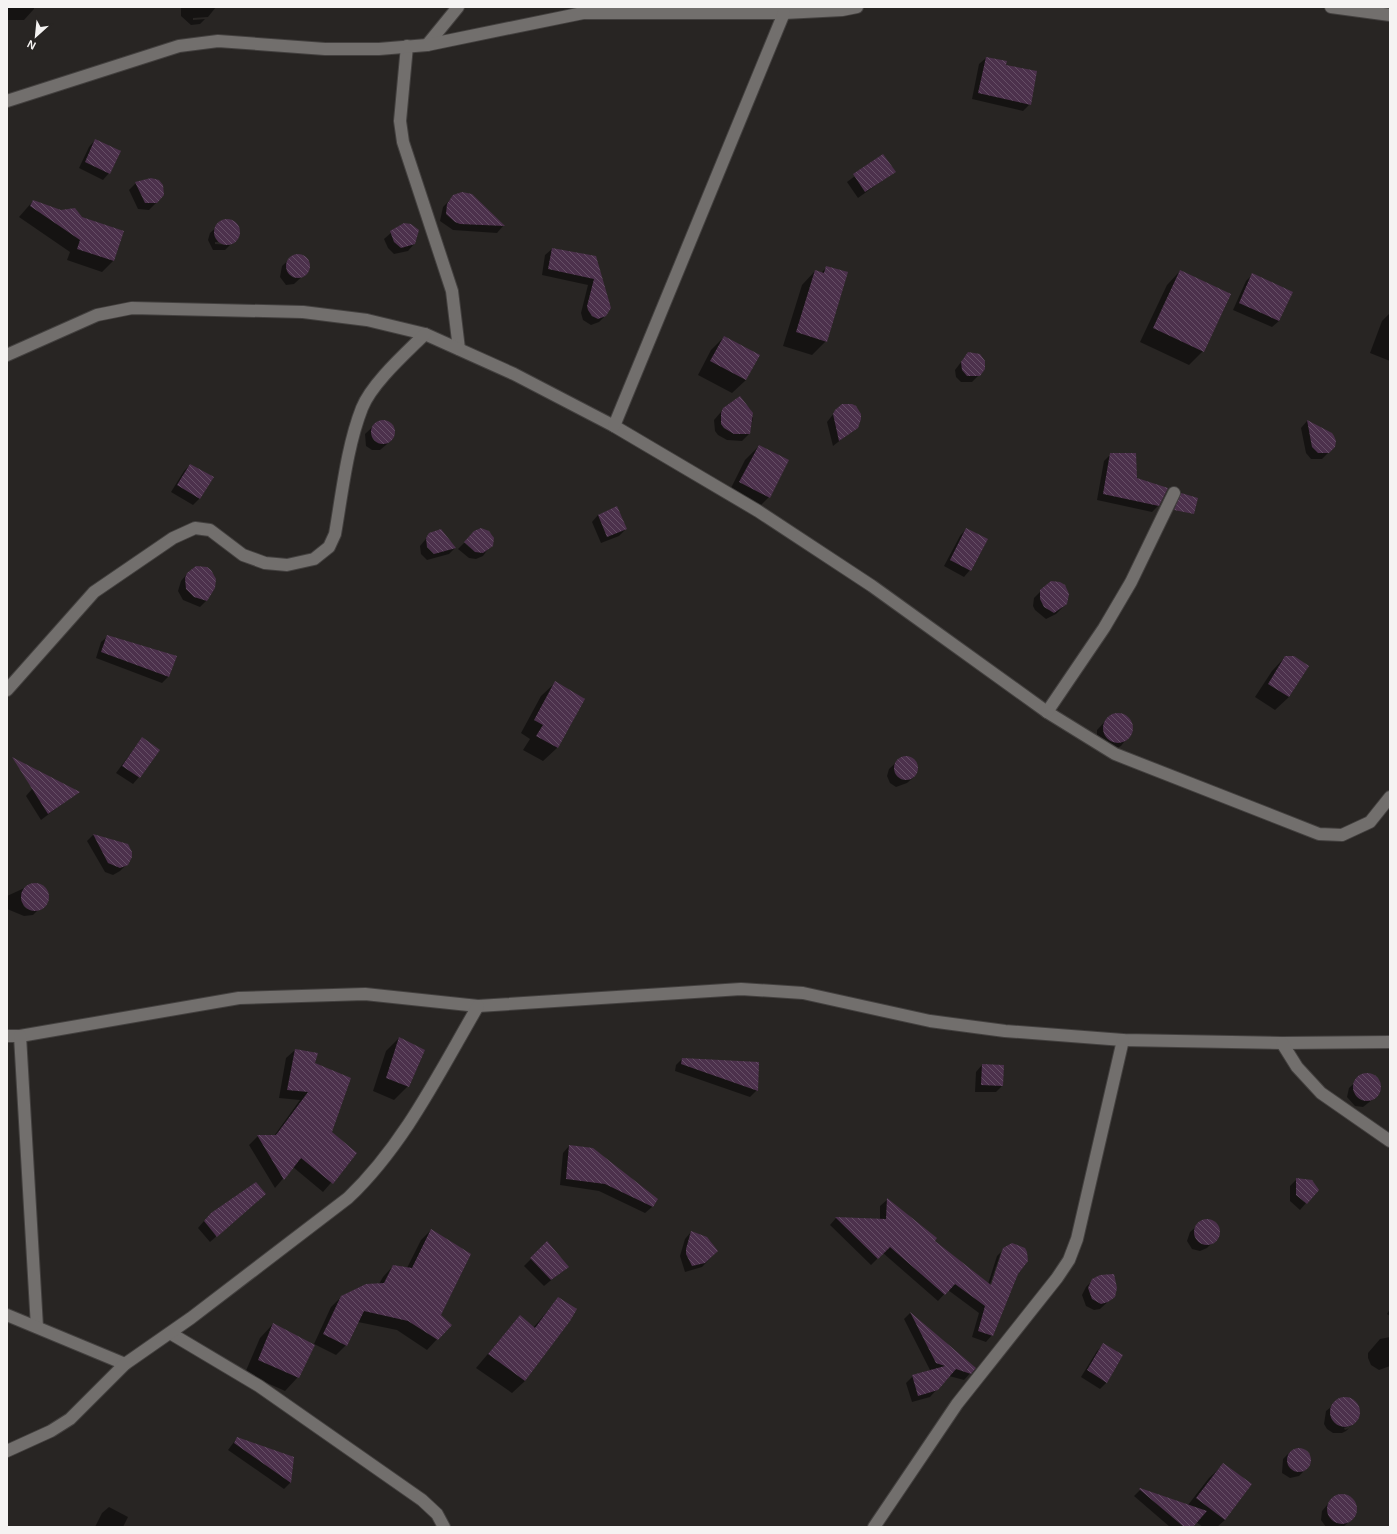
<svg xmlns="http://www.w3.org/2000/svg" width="1397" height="1534" font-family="Arial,sans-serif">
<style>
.shadow{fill:#0007}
.building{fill:url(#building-back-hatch)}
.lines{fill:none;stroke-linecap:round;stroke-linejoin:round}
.minor-casing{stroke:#43403f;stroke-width:14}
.minor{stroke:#726f6d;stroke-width:12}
</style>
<defs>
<pattern id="building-back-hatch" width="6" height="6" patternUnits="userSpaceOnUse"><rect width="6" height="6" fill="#4c314c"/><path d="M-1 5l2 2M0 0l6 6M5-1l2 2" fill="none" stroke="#664f66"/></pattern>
</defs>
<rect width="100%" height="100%" fill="#282523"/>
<g class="shadow">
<polygon points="7,7 34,7 34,9 24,20 7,20"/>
<polygon points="181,7 216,7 208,17 193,18 193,20 205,19 200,24 191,25 181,16"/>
<polygon points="986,58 1006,62 1005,66 1030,104 1023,111 972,99 979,64"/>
<polygon points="95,140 109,173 103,180 79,168 89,147"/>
<polygon points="883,155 894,172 858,198 847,182"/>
<polygon points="136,183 156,203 149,210 138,209 129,190"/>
<polygon points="472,195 503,226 497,233 453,230 440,221 443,207 450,200"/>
<polygon points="33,201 123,231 113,261 102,272 67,260 70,252 19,217"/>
<polygon points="223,221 233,222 238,230 237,237 232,243 215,242 215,244 230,245 225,250 213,250 208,240 210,233"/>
<polygon points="400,225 411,225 414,244 408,251 394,254 388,248 384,239"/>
<polygon points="552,249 595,257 606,315 599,322 591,325 583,320 581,313 588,285 542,275 545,255"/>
<polygon points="294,255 302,255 308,261 307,272 294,284 286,285 280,277 282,266"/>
<polygon points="827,267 826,341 812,355 783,346 802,285 815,271 821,273"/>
<polygon points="1180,271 1229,294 1203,351 1189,365 1140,342 1167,285"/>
<polygon points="1252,275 1279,321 1272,327 1233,310 1246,281"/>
<polygon points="1389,314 1390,315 1390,361 1370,353 1382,321"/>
<polygon points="724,337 746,380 732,393 698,375 711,350"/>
<polygon points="968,353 979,375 972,382 961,382 956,377 955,370"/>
<polygon points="740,398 750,409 753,418 749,434 742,441 727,440 718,435 715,431 714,420 727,405"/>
<polygon points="839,407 857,427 833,446 827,422"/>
<polygon points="386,421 394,428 393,439 380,450 372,450 366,446 365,434 378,422"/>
<polygon points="1307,421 1331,434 1329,452 1322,459 1311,459 1306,453 1301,428"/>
<polygon points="759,446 769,497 755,511 727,496 745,460"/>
<polygon points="1111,454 1136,479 1158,506 1152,512 1097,500 1104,461"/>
<polygon points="190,465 212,477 199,499 193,505 171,492 184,471"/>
<polygon points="598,515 626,529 619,536 601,543 592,522"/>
<polygon points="966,529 970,570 964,577 944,566 960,536"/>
<polygon points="486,530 492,535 493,542 483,556 476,559 469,558 458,549 475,532"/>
<polygon points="430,534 455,548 449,554 427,560 421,554 420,546"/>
<polygon points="187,574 207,600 200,607 183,600 178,591 181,581"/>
<polygon points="1041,591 1063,607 1056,614 1046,619 1035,610 1033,606 1034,598"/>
<polygon points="108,636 176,657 168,677 162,683 96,658 101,642"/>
<polygon points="1285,657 1289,697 1275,710 1255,697 1272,671"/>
<polygon points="555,683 584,699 557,748 543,761 523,750 530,739 521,733 541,696"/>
<polygon points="1119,713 1131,721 1133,730 1121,746 1117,748 1108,749 1100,744 1097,735 1097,730 1110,716"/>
<polygon points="142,738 139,777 133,784 116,773"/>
<polygon points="902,757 913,759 917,766 914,777 907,783 896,787 890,783 887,776 889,769"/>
<polygon points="56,781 78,792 41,820 26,796 32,789"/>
<polygon points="93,835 127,845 127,864 120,871 113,875 105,872 87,841"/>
<polygon points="31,885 43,887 47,894 46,902 33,915 24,916 7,909 7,896"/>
<polygon points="399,1038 408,1086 394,1100 373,1091 386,1051"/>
<polygon points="295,1050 314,1064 331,1132 356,1154 323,1192 293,1167 275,1188 249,1145 258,1136 274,1136 300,1100 279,1098 286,1058"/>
<polygon points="682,1059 757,1090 750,1097 675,1071 676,1065"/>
<polygon points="982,1065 1002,1086 996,1092 975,1092 976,1072"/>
<polygon points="1371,1075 1378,1080 1380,1088 1377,1096 1363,1107 1355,1106 1347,1097 1349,1088 1362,1076"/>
<polygon points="569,1146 657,1199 652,1207 645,1213 599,1191 560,1185 563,1153"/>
<polygon points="1297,1179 1306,1203 1300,1210 1290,1201 1290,1186"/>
<polygon points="258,1200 210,1242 198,1228 204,1221"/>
<polygon points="887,1200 936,1238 934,1241 988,1284 997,1256 1001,1252 988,1290 990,1290 1004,1249 1017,1273 992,1335 986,1342 972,1337 979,1313 948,1290 938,1301 883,1253 871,1265 830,1225 836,1218 880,1220 880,1206"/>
<polygon points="1207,1220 1214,1223 1218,1230 1214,1241 1207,1248 1200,1251 1192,1249 1187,1241 1190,1232 1197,1226"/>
<polygon points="431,1230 439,1315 450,1325 427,1350 397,1330 358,1322 346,1345 336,1355 314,1344 331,1307 341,1297 379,1284 383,1277 393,1266 407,1268 421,1240"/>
<polygon points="691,1232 710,1241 717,1251 702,1267 685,1272 680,1256 685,1239"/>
<polygon points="547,1243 567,1267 544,1286 524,1266"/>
<polygon points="1093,1280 1114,1296 1100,1309 1094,1310 1086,1306 1082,1295 1086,1287"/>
<polygon points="558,1299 525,1381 512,1393 476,1368 520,1316 533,1328"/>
<polygon points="1390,1309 1390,1316 1387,1314"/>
<polygon points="910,1313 975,1368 964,1380 949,1376 930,1397 912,1402 906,1383 913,1376 933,1371 930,1370 904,1319"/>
<polygon points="273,1324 298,1377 285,1391 245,1373 260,1338"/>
<polygon points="1390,1337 1390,1366 1379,1370 1371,1365 1368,1358 1368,1353 1380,1339"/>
<polygon points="1103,1345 1107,1382 1100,1389 1081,1377 1097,1351"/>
<polygon points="1341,1399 1351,1399 1358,1406 1359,1416 1351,1426 1344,1428 1345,1430 1349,1428 1346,1431 1342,1433 1333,1433 1327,1429 1324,1424 1326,1411"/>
<polygon points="237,1438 293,1458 290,1483 284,1489 228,1450"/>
<polygon points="1300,1449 1307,1451 1311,1460 1306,1469 1299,1476 1290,1478 1282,1473 1283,1459 1290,1452"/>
<polygon points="1223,1465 1225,1520 1217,1527 1203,1527 1196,1522 1192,1527 1170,1527 1134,1496 1141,1489 1188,1505 1209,1478"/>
<polygon points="1340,1495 1349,1497 1352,1500 1356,1508 1354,1517 1343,1527 1326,1527 1321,1520 1322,1511 1333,1498"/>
<polygon points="109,1507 128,1517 123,1527 95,1527 102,1513"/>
</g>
<g class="building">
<polygon points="986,57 1007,61 1006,65 1037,71 1031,105 978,93"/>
<polygon points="95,139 121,151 110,174 85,162"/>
<polygon points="883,154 896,172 865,192 853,174"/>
<polygon points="151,178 159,180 163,185 164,195 157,203 145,203 135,182"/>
<polygon points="462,192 472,194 505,226 460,224 455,222 446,214 447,204 453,195"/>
<polygon points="33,200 61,210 75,208 82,217 124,231 114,261 77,249 80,240 30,206"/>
<circle cx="227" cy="232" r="13"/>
<polygon points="404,223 411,224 419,230 415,244 401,248 394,242 390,231"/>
<polygon points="552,248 596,256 611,308 606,316 598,319 592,316 588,310 587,306 594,279 548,269"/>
<circle cx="298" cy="266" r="12"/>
<polygon points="826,266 848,272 827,342 796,332 815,270 824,273"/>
<polygon points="1180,270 1231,294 1204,352 1153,328"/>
<polygon points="1252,273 1293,292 1279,321 1239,303"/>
<polygon points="724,336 760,355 746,380 710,361"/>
<polygon points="968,352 980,354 985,361 985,369 980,376 967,376 962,370 961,362"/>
<polygon points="740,396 753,413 750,434 734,434 724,428 721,424 721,413 723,408"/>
<polygon points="842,404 852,404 856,406 861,414 861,419 858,428 839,441 833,414 835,410"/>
<circle cx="383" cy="432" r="12"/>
<polygon points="1307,420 1332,433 1334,436 1336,441 1335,447 1329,453 1318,453 1312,447"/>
<polygon points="759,445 789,460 770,498 739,482"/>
<polygon points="1110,453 1136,453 1137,478 1168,488 1159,506 1103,494"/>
<polygon points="190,464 214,477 200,499 177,485"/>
<polygon points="1181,493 1198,498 1194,514 1174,510"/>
<polygon points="617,506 627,529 607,537 598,515"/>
<polygon points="481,528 489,531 494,538 493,546 483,553 475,552 464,542 474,531"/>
<polygon points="966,528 988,539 971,571 950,560"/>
<polygon points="441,529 456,548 434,554 427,547 426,538 429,533"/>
<polygon points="196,566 207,567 211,570 216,579 215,588 207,601 194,597 186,589 185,578 187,573"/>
<polygon points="1051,581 1060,582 1065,585 1069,594 1067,604 1054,613 1044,607 1040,599 1040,590"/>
<polygon points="107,635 177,656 169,677 101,652"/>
<polygon points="1285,656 1294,656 1309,666 1289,697 1268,684"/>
<polygon points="555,681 585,699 558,748 536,736 543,725 534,720"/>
<circle cx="1118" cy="728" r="15"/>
<polygon points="142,737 160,750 140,778 122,766"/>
<circle cx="906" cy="768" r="12"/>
<polygon points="12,757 80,792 48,814"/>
<polygon points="93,834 128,844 132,852 132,857 128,865 120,868 108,863"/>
<circle cx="35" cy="897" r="14"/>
<polygon points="399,1037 425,1050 409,1087 386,1078"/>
<polygon points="295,1049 318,1053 315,1063 351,1078 332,1132 357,1153 333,1184 301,1158 284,1180 257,1135 276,1135 308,1092 287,1090"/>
<polygon points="682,1058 759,1062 758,1091 681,1064"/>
<polygon points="982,1064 1004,1065 1003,1086 981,1085"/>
<circle cx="1367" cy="1087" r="14"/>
<polygon points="569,1145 593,1148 658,1199 653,1207 605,1184 566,1179"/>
<polygon points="1296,1178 1312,1180 1319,1190 1307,1204 1296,1195"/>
<polygon points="256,1182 266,1194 217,1237 204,1221 211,1213"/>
<polygon points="887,1198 937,1238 935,1241 991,1285 1003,1248 1012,1243 1025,1248 1027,1252 1028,1261 1018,1274 993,1336 978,1331 985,1306 955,1284 945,1295 890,1247 878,1259 835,1217 886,1219"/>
<circle cx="1207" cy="1232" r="13"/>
<polygon points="431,1229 471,1254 441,1315 452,1325 438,1340 408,1321 364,1311 347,1346 323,1334 341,1296 366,1284 384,1283 393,1265 412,1268"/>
<polygon points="691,1231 707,1237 718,1251 705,1263 692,1266 686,1254 686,1249"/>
<polygon points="547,1241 569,1267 551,1280 530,1258"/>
<polygon points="1114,1274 1117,1288 1115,1297 1108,1302 1101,1304 1092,1299 1088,1288 1092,1279 1100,1275"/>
<polygon points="558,1297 577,1309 570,1321 525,1381 488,1354 520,1315 535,1328"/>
<polygon points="910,1312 976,1368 971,1374 956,1369 938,1390 918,1396 912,1375 945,1366 936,1363"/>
<polygon points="273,1323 315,1345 299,1378 258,1360"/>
<polygon points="1103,1343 1123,1355 1107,1383 1087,1370"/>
<circle cx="1345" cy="1412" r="15"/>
<polygon points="237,1437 294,1457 291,1483 234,1443"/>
<circle cx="1299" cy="1460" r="12"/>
<polygon points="1223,1463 1252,1484 1225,1520 1196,1498"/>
<polygon points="1140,1488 1207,1511 1193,1527 1184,1527 1139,1489"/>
<circle cx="1342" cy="1509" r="15"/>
</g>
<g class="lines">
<defs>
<g id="minor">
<polyline points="1331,7 1390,15"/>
<polyline points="427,45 458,7"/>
<polyline points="407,46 400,121 403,142 452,291 459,349"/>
<polyline points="7,101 179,46 218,41 325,49 379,49 427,45 583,13 784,13 842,10 857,7"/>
<polyline points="7,355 97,315 132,308 303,312 367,320 425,334 514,374 614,426 758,511 872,586 1047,712 1115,754 1319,834 1342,835 1370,822 1390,797"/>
<polyline points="614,426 784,13"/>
<path d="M7,690l87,-98 79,-54 22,-10 15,2 33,25 22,8 22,2 27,-6 15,-12 6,-13c7,-40 12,-88 27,-126 10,-25 44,-55 63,-74"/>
<polyline points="1047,712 1104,628 1131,582 1174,493"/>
<polyline points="7,1036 20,1036 239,998 365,994 478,1006 741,989 803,993 930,1021 1005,1031 1123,1040 1282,1043 1390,1042"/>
<polyline points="20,1036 37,1327"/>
<polyline points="1282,1043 1297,1067 1321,1093 1390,1141"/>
<polyline points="7,1315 125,1364"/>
<polyline points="170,1333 259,1386 422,1500 437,1514 444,1527"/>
<path d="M7,1451l44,-20 19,-12 55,-55 66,-46 157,-120c56,-53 91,-125 130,-192"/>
<polyline points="874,1527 957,1404 1057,1278 1069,1260 1077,1239 1123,1040"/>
</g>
</defs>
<use href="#minor" class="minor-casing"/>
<use href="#minor" class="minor"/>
</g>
<rect width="1397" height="1534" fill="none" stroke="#f5f3f2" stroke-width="16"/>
<g transform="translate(36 36) rotate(207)" stroke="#282523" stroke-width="3" paint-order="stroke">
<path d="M0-3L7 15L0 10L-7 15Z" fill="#f5f3f2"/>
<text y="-6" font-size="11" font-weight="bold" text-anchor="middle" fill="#f5f3f2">N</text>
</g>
</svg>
